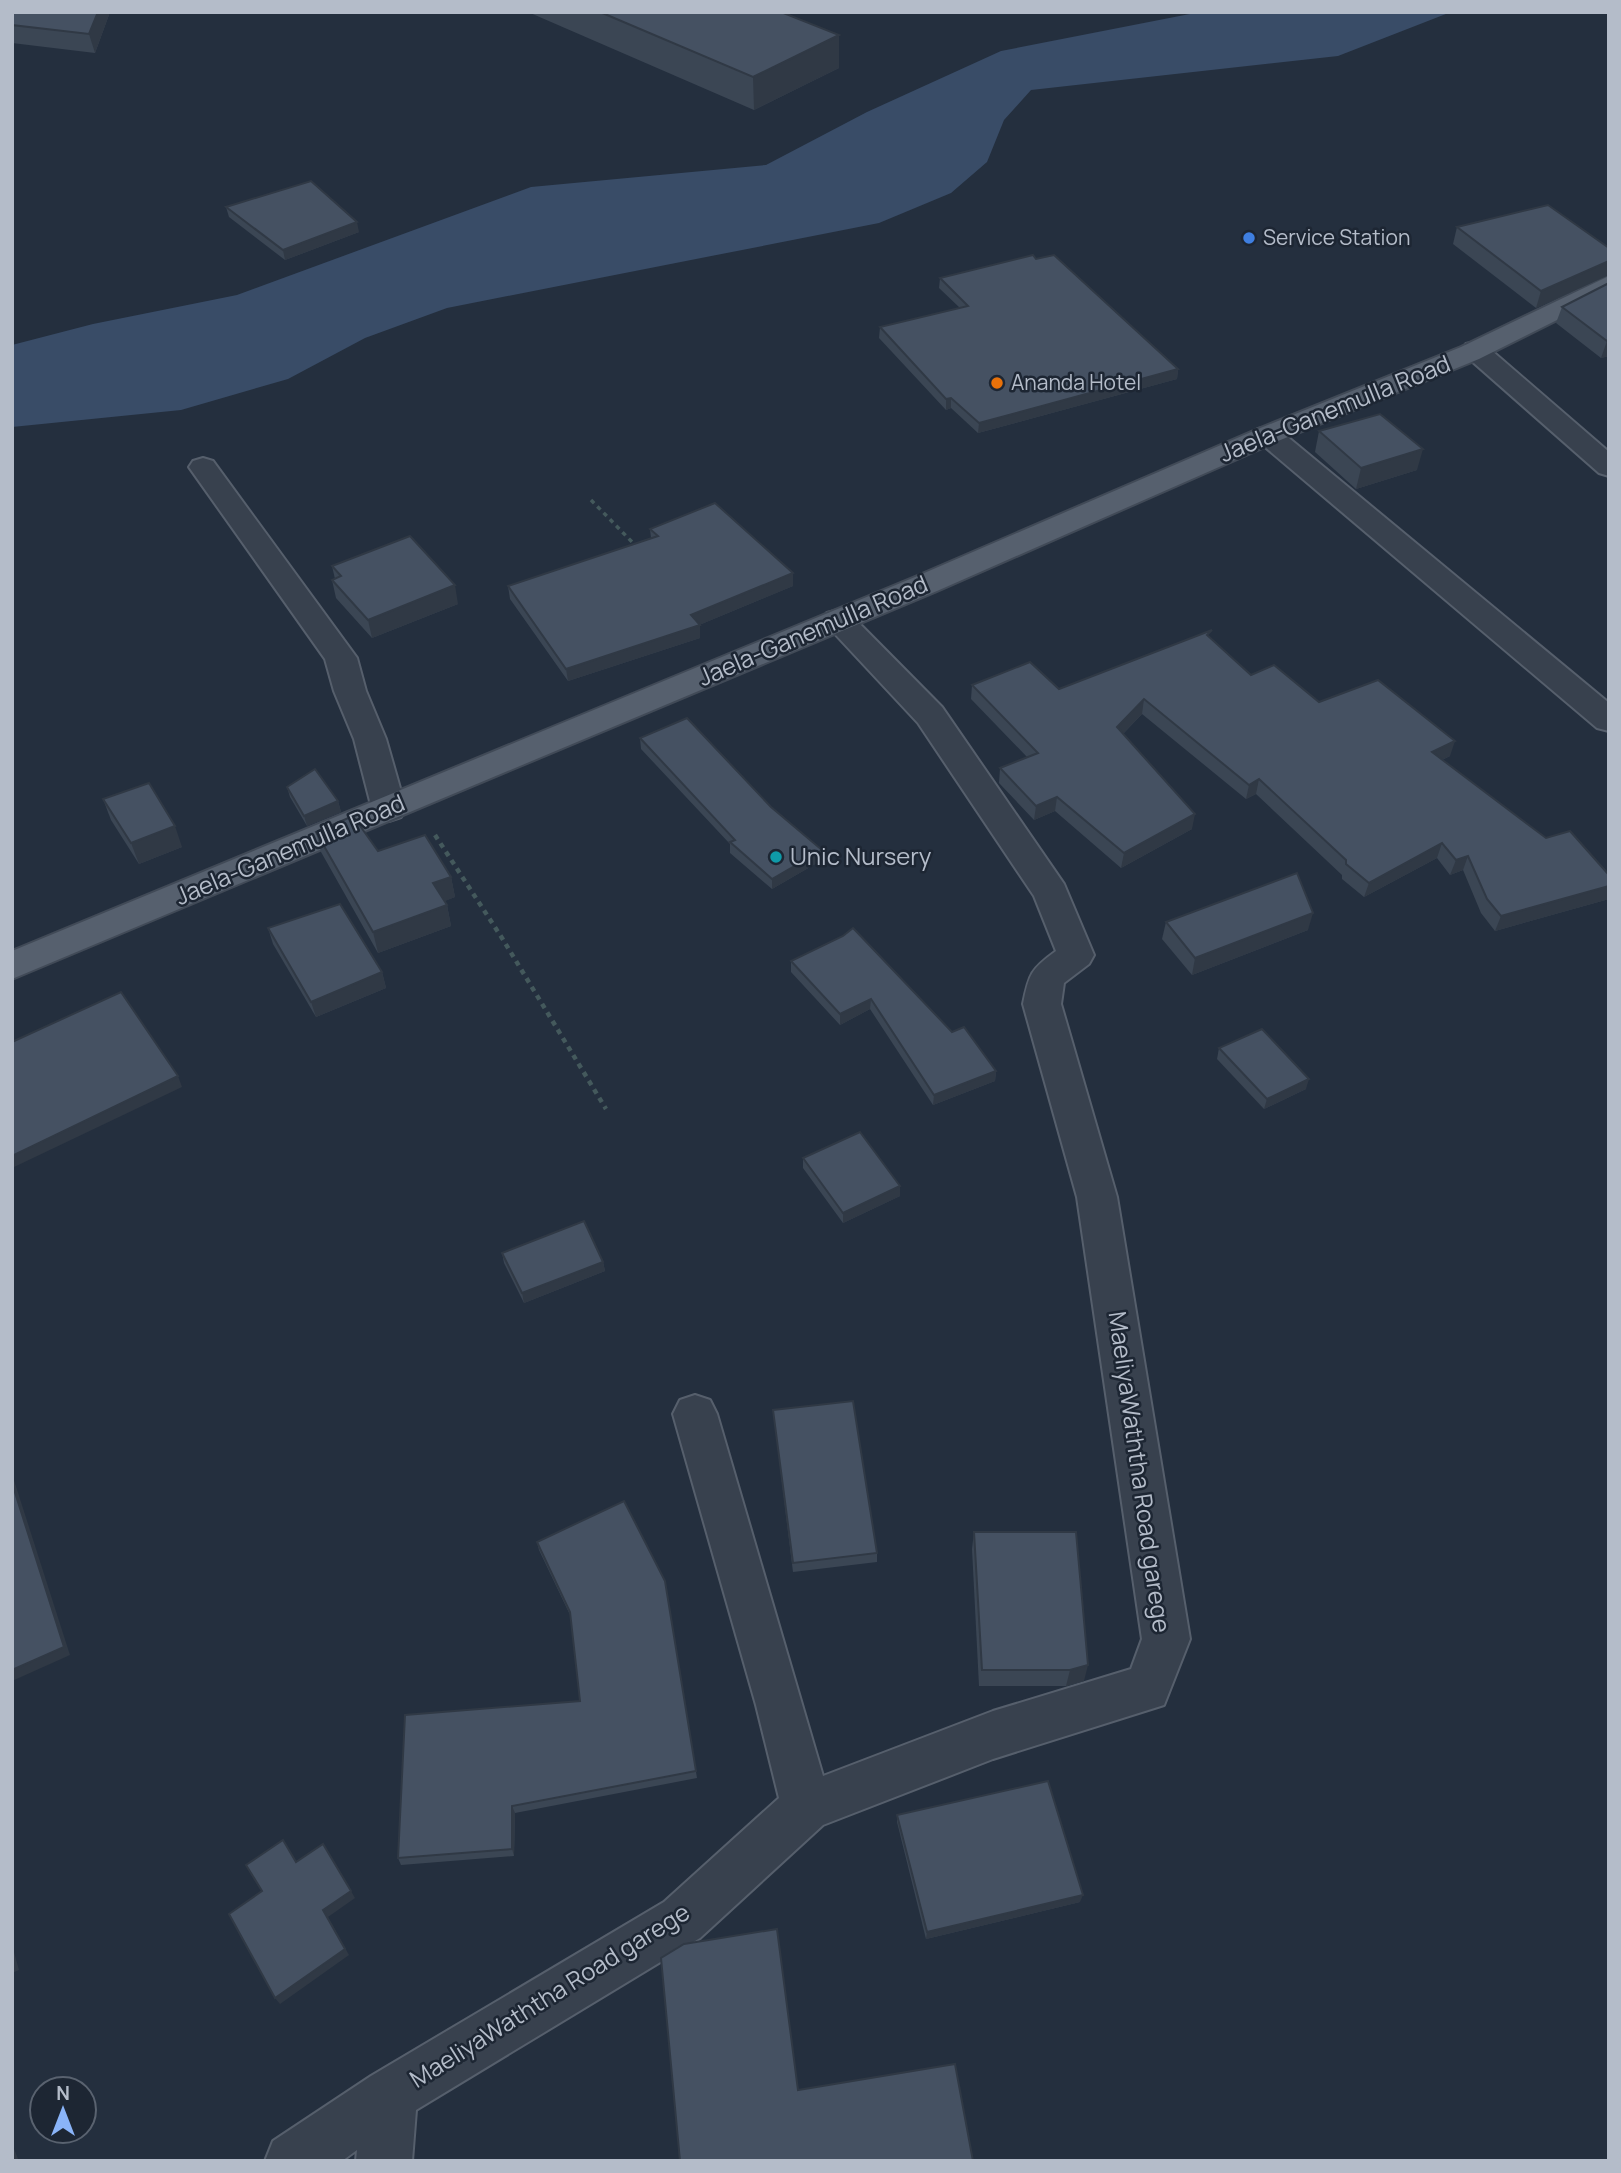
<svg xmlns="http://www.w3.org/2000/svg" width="1621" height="2173" font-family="Manrope,sans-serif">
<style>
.water{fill:#394c67}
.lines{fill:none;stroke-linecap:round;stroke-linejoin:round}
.minor-casing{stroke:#565f6c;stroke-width:4}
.major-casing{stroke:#414a57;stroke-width:4}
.path-far1{stroke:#44595c;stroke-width:3.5;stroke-dasharray:4.5 4.5;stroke-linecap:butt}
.path{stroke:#44595c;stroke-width:4.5;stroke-dasharray:5 5;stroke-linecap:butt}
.minor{fill:#38414e;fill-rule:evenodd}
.major{fill:#56606e;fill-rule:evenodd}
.wall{fill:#3b4654}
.shaded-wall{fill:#303945}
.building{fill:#455162;stroke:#303945;stroke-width:2}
.shop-dot{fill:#3f7fe0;stroke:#1d2633;stroke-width:2.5}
.food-dot{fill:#e8710a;stroke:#1d2633;stroke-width:2.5}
.culture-dot{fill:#0f9aa8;stroke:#1d2633;stroke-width:2.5}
.labels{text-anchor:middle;stroke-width:5;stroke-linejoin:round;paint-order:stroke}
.far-poi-label{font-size:21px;fill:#b4bcc9;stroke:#1d2633;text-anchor:start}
.street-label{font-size:24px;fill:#b4bcc9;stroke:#1d2633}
.poi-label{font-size:24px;fill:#b4bcc9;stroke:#1d2633;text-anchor:start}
</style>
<rect width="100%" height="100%" fill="#242f3e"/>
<polygon class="water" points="1200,12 1451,12 1338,56 1031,90 1004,120 987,162 951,193 879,223 447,308 365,338 288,379 181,410 12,427 12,345 93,324 237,295 531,187 766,165 867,112 1001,51"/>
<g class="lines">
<defs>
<g id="minor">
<polygon points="1475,342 1484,344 1609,452 1609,476 1599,473 1466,356 1462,350 1466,344"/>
<polygon points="1268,427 1278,429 1609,703 1609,731 1597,728 1258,441 1254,435 1258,429"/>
<polygon points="203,458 213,461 357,658 366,691 386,739 406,809 401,817 389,821 377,817 372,809 354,739 334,691 325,659 189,467 193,461"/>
<path d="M838,610l11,3 93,94 122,177 30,71 -5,9 -25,19 -3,21 56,193 73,442 -26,66 -171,54 -170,66 -123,113 -284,172 -4,51h-56l1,-11 -15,11h-77l8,-20 98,-65 293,-174 115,-104 -23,-93 -83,-291 7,-14 15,-5 15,5 7,14 106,362 170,-65 138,-42 11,-30 -65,-442 -54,-193c6,-30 8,-35 33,-53l-22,-55 -116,-173 -96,-103 5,-7z"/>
</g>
<polygon id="major" points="1609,276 1609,294 1479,359 1278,441 937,591 12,979 12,951 915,577 1258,429 1461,347"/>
</defs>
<use href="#minor" class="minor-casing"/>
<use href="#major" class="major-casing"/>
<polyline class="path-far1" points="591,500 636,546"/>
<polyline class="path" points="435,835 502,938 606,1109"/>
<use href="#minor" class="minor"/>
<use href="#major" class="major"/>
</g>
<g class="wall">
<polygon points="12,12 110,12 95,53 12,43"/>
<polygon points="528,12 781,12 839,35 839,68 754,110"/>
<polygon points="226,207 359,232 285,260 229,217"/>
<polygon points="1457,227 1609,248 1609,275 1536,308 1453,244"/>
<polygon points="1036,259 1178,369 1177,379 978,433 951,408 946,410 879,338 880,327 960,308 939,288 940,278"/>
<polygon points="1609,283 1609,356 1601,358 1556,323 1562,307"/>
<polygon points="1319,431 1417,470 1356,489 1315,452"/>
<polygon points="650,529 793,586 699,625 700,638 568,681 510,599 508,586 651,538"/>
<polygon points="332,566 458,604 372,638 336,598 332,580 335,579"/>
<polygon points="1210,638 1251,675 1450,756 1442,760 1546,838 1609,875 1609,899 1495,931 1481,913 1463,870 1450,875 1437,858 1364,897 1342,879 1342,875 1256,794 1246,799 1142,714 1123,734 1192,829 1121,868 1055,811 1034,820 999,783 1000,768 1027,757 971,699 972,685 1059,689"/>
<polygon points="640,738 822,860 772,889 730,853 730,844 641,749"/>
<polygon points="287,787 338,801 341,812 307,826 290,797"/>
<polygon points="103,799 182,847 139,864 111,820"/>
<polygon points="316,832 451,877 455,897 444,901 447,905 451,926 378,953 321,852"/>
<polygon points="1166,922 1308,930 1192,975 1162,939"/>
<polygon points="268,928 382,972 386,988 316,1017 273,944"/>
<polygon points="791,961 952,1032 996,1071 995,1081 933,1105 870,1009 840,1025 791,972"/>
<polygon points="1219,1048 1306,1089 1264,1109 1217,1059"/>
<polygon points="803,1158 900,1196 843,1223 803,1168"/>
<polygon points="502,1253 603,1262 605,1271 524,1303 504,1263"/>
<polygon points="773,1410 877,1553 877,1562 793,1572"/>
<polygon points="974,1532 1084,1681 1066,1686 979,1686 972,1549"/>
<polygon points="537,1542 665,1581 697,1778 515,1813 514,1856 401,1865 398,1858 580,1701 571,1617 539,1550"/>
<polygon points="897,1815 1080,1902 926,1939 897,1822"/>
</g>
<g class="shaded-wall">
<polygon points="98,12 110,12 95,53 89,34"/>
<polygon points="839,35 839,68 754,110 753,77"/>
<polygon points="357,222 359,232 285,260 283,250"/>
<polygon points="1609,261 1609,275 1536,308 1541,291"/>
<polygon points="1609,340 1609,356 1601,358 1607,341"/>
<polygon points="1178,369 1177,379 978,433 979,423"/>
<polygon points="951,398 951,408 946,410 946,399"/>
<polygon points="1423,449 1417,470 1356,489 1361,468"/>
<polygon points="793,573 793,586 692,628 691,615"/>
<polygon points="455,585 458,604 372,638 368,620"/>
<polygon points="700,625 700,638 568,681 566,669"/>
<polygon points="1144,699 1142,714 1115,742 1117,727"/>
<polygon points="1455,741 1450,756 1427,767 1432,752"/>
<polygon points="1259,779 1256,794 1246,799 1249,785"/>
<polygon points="1057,797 1055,811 1034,820 1036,806"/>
<polygon points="338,801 341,812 307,826 304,816"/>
<polygon points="1195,814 1192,829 1121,868 1124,853"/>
<polygon points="175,826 182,847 139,864 131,843"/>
<polygon points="1442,843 1437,858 1364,897 1369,883"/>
<polygon points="822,850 822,860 772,889 772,879"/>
<polygon points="1468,856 1463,870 1450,875 1456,860"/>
<polygon points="451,877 455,897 438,904 433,883"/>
<polygon points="1609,886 1609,899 1495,931 1501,916"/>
<polygon points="447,905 451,926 378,953 373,932"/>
<polygon points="1313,913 1308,930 1192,975 1195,958"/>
<polygon points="382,972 386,988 316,1017 311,1002"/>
<polygon points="871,999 870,1009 840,1025 840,1014"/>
<polygon points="996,1071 995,1081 933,1105 934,1095"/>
<polygon points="178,1076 182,1087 12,1168 12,1156"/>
<polygon points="1309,1079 1306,1089 1264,1109 1267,1099"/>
<polygon points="900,1186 900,1196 843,1223 843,1213"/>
<polygon points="603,1262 605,1271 524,1303 522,1293"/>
<polygon points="12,1474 70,1655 12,1681"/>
<polygon points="1088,1665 1084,1681 1066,1686 1070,1670"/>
<polygon points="512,1806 515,1813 514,1856 512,1849"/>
<polygon points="351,1891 355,1898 328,1917 349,1955 280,2004 275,1998 323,1910"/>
<polygon points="1083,1895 1080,1902 926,1939 927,1932"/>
<polygon points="12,1945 19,1970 12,1973"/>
<polygon points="12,2144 19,2161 14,2161 12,2156"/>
</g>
<g class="building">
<polygon points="12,12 98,12 89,34 12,25"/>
<polygon points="600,12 781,12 839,35 753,77"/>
<polygon points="311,181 357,222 283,250 226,207"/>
<polygon points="1548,205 1609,248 1609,261 1541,291 1457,227"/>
<polygon points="1033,255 1036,259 1054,255 1178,369 979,423 951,398 946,399 880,327 968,306 940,278"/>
<polygon points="1609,283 1609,340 1607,341 1562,307"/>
<polygon points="1380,414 1423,449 1361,468 1319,431"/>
<polygon points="715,503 793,573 691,615 700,625 566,669 508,586 658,536 650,529"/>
<polygon points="410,536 455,585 368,620 332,580 341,576 332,566"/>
<polygon points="1212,630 1207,635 1251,675 1274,665 1319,702 1378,680 1455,741 1432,752 1546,838 1570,831 1609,875 1609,886 1501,916 1487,899 1468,856 1456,860 1442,843 1369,883 1346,864 1346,860 1259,779 1249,785 1144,699 1117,727 1195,814 1124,853 1057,797 1036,806 1000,768 1038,753 972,685 1030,662 1059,689"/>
<polygon points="687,718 771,807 822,850 772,879 730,842 735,840 640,738"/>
<polygon points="315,769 338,801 304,816 287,787"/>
<polygon points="149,783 175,826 131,843 103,799"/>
<polygon points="353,816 378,851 425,835 451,877 433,883 447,905 373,932 316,832"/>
<polygon points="1297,873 1313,913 1195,958 1166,922"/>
<polygon points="340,904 382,972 311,1002 268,928"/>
<polygon points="853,928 952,1032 964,1027 996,1071 934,1095 871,999 840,1014 791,961 843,936"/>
<polygon points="121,992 178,1076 12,1156 12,1042"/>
<polygon points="1262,1029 1309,1079 1267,1099 1219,1048"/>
<polygon points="860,1132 900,1186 843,1213 803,1158"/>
<polygon points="584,1221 603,1262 522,1293 502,1253"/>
<polygon points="853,1401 877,1553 793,1563 773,1410"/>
<polygon points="12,1483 64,1647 12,1670"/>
<polygon points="624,1501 665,1581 696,1771 512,1806 512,1849 398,1858 405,1715 580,1701 570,1612 537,1542"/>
<polygon points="974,1532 1076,1532 1088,1665 1070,1670 982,1670"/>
<polygon points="1048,1781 1083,1895 927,1932 897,1815"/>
<polygon points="283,1840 296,1862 323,1844 351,1891 323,1910 345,1949 275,1998 229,1914 262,1891 246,1865"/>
<polygon points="777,1929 798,2090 955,2064 973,2161 680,2161 661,1958 684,1944"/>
</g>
<circle class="shop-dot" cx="1249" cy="238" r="7"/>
<circle class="food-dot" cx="997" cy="383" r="7"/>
<circle class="culture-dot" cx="776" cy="857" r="7"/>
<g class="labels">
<g class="far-poi-label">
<text x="1263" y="245">Service Station</text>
<text x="1011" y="390">Ananda Hotel</text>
</g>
<g class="street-label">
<text transform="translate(1335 409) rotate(-22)" y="8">Jaela-Ganemulla Road</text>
<text transform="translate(813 631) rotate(-23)" y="8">Jaela-Ganemulla Road</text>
<text transform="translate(290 850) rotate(-23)" y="8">Jaela-Ganemulla Road</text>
<text transform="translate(1139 1472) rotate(82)" y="8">MaeliyaWaththa Road garege</text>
<text transform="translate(550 1996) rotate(-32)" y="8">MaeliyaWaththa Road garege</text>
</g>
<g class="poi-label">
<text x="790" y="865">Unic Nursery</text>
</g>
</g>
<rect width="1621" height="2173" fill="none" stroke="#b4bcc9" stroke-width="28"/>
<g transform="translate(63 2110)"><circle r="33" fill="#1d2633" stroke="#59626f" stroke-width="2"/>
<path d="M0-5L12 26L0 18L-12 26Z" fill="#8ab4f8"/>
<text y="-10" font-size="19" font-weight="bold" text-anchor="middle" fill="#b4bcc9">N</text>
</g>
</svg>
